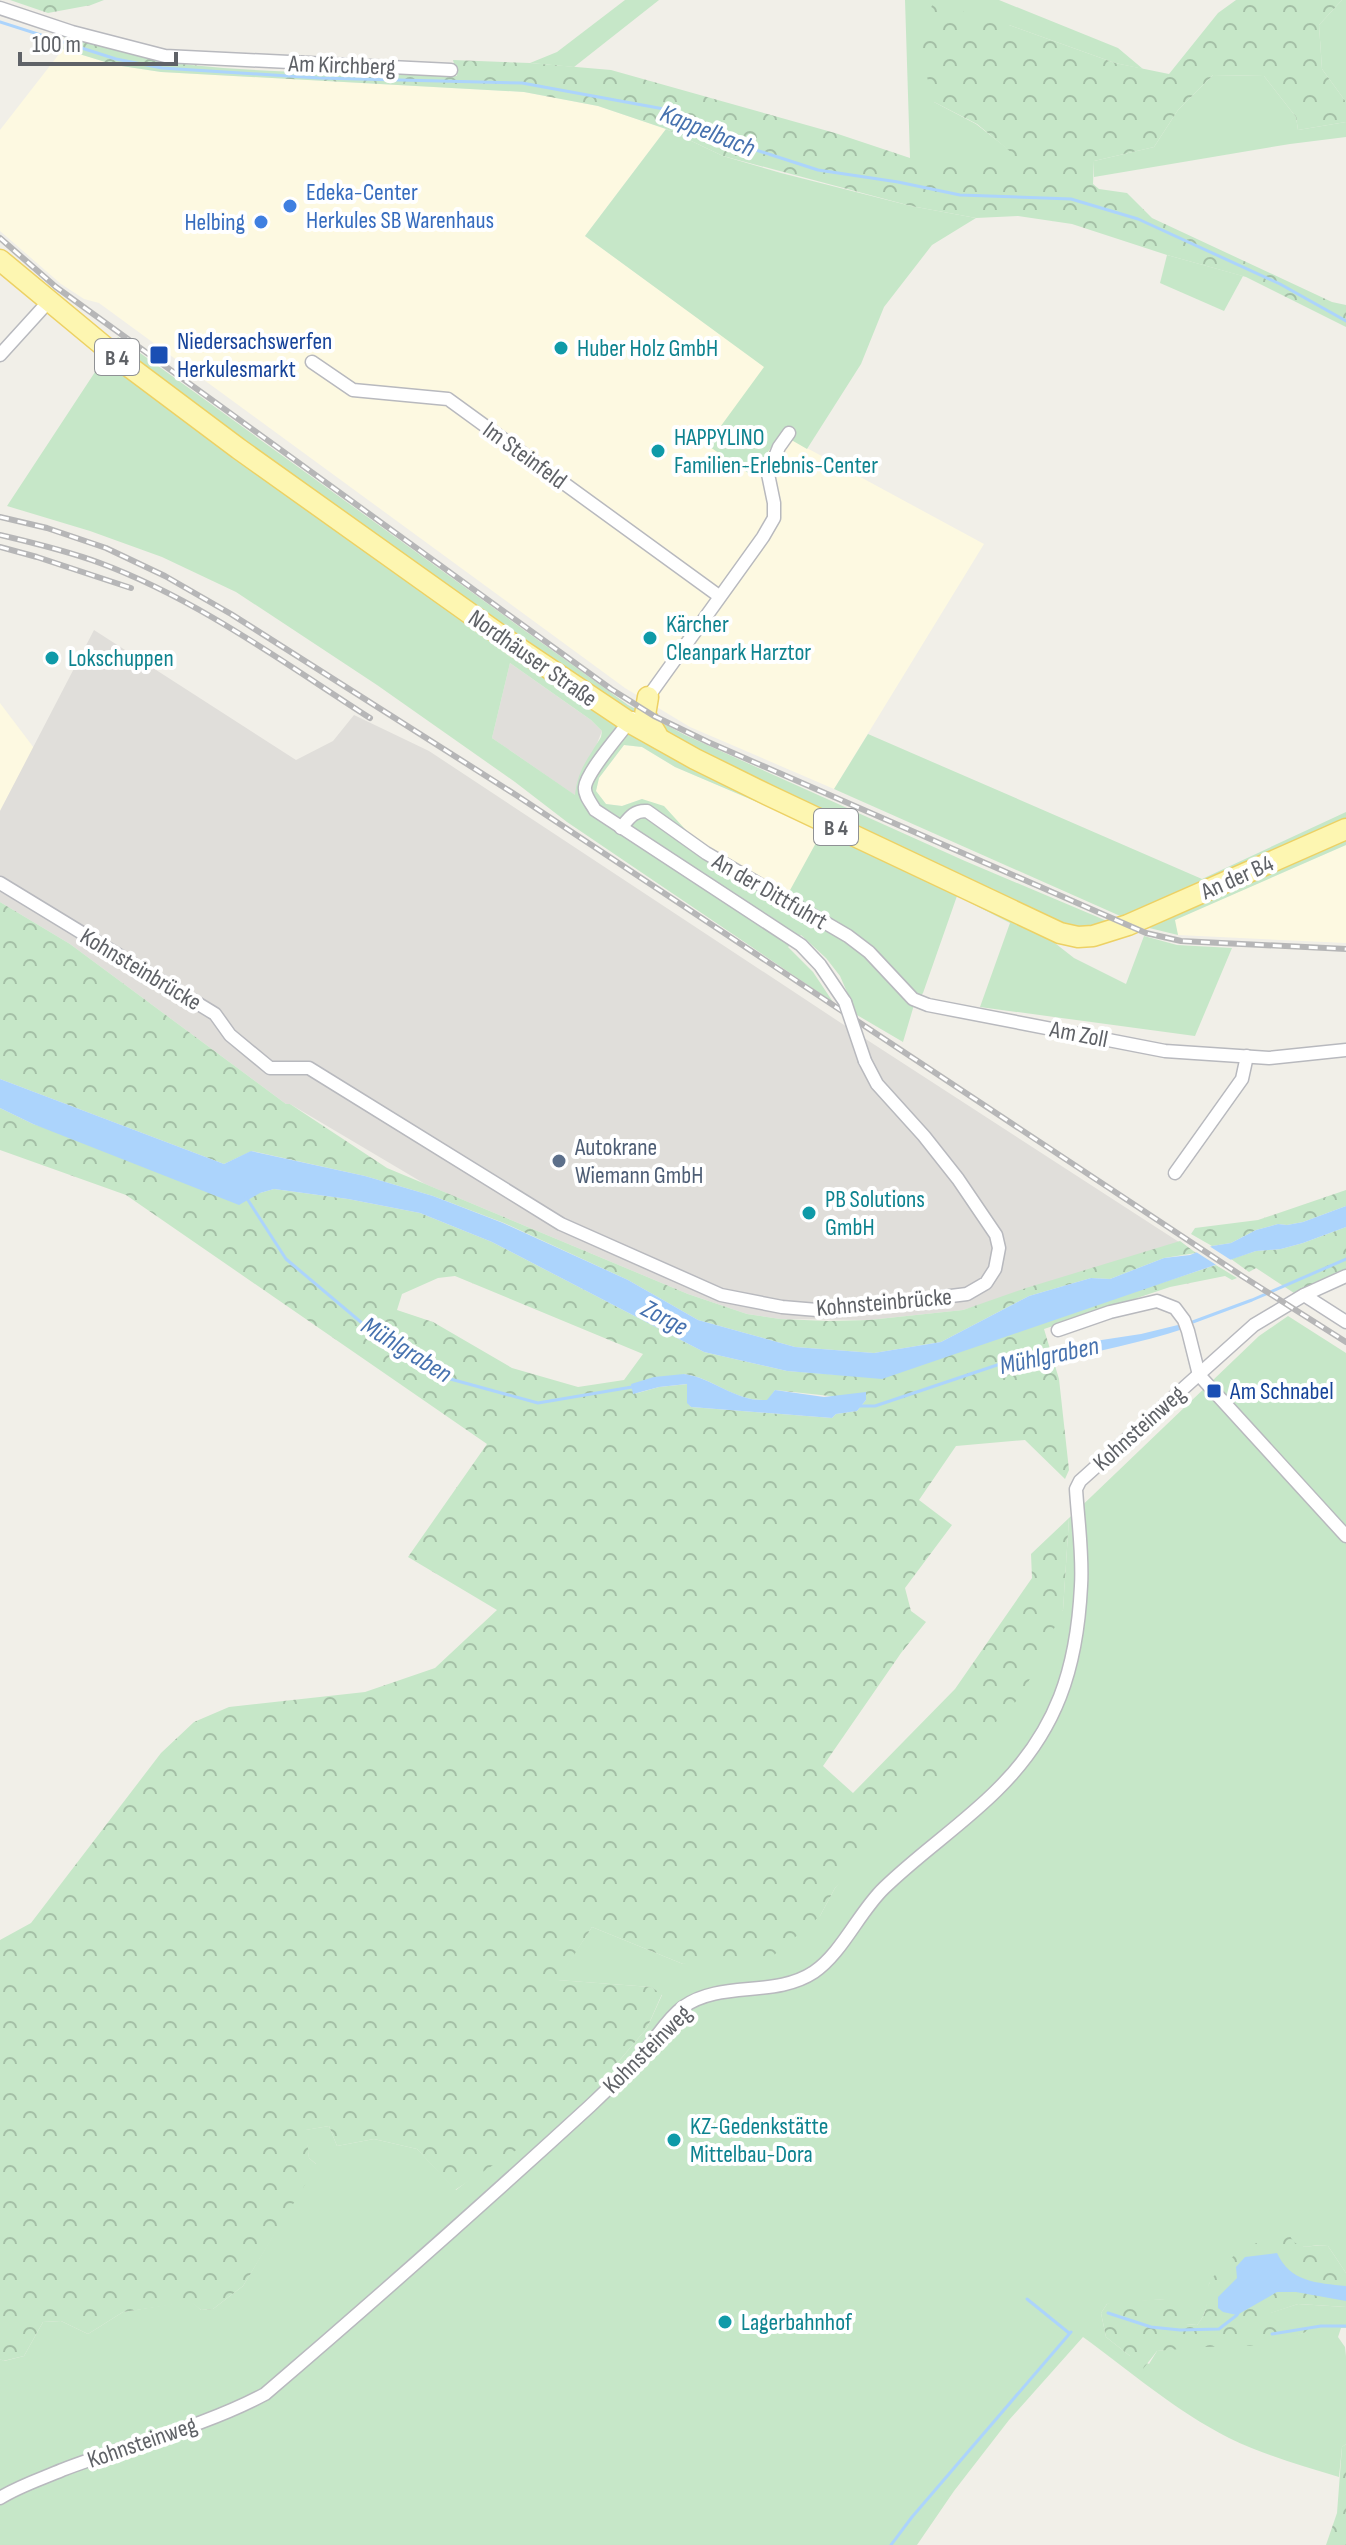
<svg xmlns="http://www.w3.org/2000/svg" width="1346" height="2545" font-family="'Sofia Sans Condensed',sans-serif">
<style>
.commercial{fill:#fdf9e1}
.industrial{fill:#e0deda}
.green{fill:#c6e7c8;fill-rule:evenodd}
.forest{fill:url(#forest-crowns);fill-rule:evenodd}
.water{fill:#acd4fc}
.pier{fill:#f1efe8}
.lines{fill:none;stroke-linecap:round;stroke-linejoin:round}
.stream{stroke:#acd4fc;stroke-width:3}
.street-casing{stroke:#b8b9be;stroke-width:15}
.primary-casing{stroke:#edd164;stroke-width:23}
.street{stroke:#fff;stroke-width:12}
.primary{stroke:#fdf6b1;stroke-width:20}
.rail-casing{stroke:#b6b6b7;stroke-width:6}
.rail{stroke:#fff;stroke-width:3;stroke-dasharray:9;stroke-linecap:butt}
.street-bridge-casing{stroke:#b8b9be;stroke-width:15;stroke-linecap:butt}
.street-bridge{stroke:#fff;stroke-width:12}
.shop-dot{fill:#3f7fe0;stroke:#fff;stroke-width:3}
.culture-dot{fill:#0f9aa8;stroke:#fff;stroke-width:3}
.transit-dot{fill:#1a4fb4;stroke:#fff;stroke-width:3}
.service-dot{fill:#5c6f8a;stroke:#fff;stroke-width:3}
.labels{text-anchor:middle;stroke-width:8;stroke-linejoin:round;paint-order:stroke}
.shield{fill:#fff;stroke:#8f9195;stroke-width:2}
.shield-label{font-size:22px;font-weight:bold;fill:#5f6267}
.street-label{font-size:24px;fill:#5f6267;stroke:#fff}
.shop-label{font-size:24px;fill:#366cbe;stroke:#fff;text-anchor:start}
.transit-label{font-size:24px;fill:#164399;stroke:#fff;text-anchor:start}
.culture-label{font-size:24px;fill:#0d838f;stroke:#fff;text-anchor:start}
.service-label{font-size:24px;fill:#4e5e75;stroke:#fff;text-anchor:start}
.water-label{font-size:26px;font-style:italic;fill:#4772af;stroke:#fff}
</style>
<defs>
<pattern id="forest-crowns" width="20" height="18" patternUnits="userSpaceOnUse" patternTransform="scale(2)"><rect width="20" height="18" fill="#c6e7c8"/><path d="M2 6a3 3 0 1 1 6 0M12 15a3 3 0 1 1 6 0" fill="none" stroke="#a4bfa6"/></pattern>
</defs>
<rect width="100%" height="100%" fill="#f1efe8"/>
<g class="commercial">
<polygon points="63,49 115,65 161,72 524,92 598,106 666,129 585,236 765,367 708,445 781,434 984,544 834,789 690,727 625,688 99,303 84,299 61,284 0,231 0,130"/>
<polygon points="0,703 34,748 0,811"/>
<polygon points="624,745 642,747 675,767 824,830 789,893 709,850 642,799 622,806 606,804 596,791 599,778"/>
<polygon points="1346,845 1346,943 1178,935 1174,920"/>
</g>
<g class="industrial">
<polygon points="94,630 296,760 333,741 354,715 429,751 841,1023 1179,1242 963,1310 869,1320 780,1319 747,1314 688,1294 425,1184 290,1104 286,1104 70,944 0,902 0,811"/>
<polygon points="510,663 591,720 602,731 576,796 492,738"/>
</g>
<g class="green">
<polygon points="625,0 659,0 574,67 530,63 557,52"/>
<polygon points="905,0 999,0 1118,48 1143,69 1115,63 1009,25 934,102 976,124 1013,153 1010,158 910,158"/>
<polygon points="1342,0 1346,0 1346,102 1322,69 1319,25"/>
<polygon points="1213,75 1264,76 1296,117 1298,130 1346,122 1346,137 1290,144 1094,177 1094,161 1154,147 1178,110"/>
<polygon points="666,129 723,156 781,173 911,206 976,218 932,245 884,307 861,364 807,449 781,434 751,475 707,445 764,367 585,236"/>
<polygon points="1167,255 1243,276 1224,311 1160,283"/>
<path d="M118,337l510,368 57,30 280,126 168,71 -82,8 23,18 52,26 18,-48 33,9 55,3 -37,88 -215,-29 30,-84 -53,-27 -34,97 -9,12 -11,37 -46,-27 -17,-39 -14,-18 -25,-23 -13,12 25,25 20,30 -266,-180 -52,-40 -138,-97 -141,-93 -74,-35 -72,-26 -83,-25zM510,663l81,57 11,11 -1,6c-13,22 -23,32 -26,58l-83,-57zM624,745l18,2 33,20 148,63 -34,62 -80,-42 -15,-11 -30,-33 -22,-7 -20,7 -16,-2 -10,-13 3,-13z"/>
<polygon points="868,734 1202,879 1346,812 1346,845 1175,920 1178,935 1145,927 834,789"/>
<path d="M1288,1316l58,37v920l-18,-27c-10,-2 -27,2 -34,-1l-85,38c-1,16 -1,30 -12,42l-11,-1 -21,-25 -58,5 -6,9 5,24 24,19 19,8 8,-13 136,-15 13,-4 -35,-9 -1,-10 28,-9 48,3v21h-5l-3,9 7,10 1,9v88l-4,3 -3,30c-37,-11 -75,-22 -110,-39 -53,-27 -98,-66 -146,-101l-74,83 -55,71 -37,54h-917v-186l4,2 20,-5 19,-34 18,-1 27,13 35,-22 68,-11 10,9 12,-1 30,-23 73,-122 -7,-6 -4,-28 24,-4 8,20 37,-7 43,10 39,41 157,-122 34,-40 15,-33 -11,-8 -94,-7 35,-53 91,37 137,-48 15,-28 228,-278 6,-92 190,-182z"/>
</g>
<g class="forest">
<polygon points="10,0 104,0 91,5 48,13"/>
<path d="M1236,0h106l-23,25 3,44 24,33v20l-48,8 -2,-13 -32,-41 -51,-1 -35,35 -24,37 -60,14 -1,23 6,5 28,4 25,25 180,84 14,3v22l-100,-50 -79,-22 -95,-31 -54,-8 -42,2 -65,-12 -188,-50 -57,-27 -68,-23 -74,-14 -363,-20 -46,-7 -52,-16 2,-13c42,11 83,24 126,29 88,9 177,8 266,11l-4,-16 77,3 81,7 224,63 75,25h99l3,-5 -35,-29 -43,-22 -17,-61 16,-38 76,22 106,38 54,11 49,-61z"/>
<polygon points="0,902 70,944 286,1104 290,1104 387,1168 688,1294 747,1314 780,1319 828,1321 869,1320 963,1310 1026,1288 1180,1241 1196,1253 1164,1258 1110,1279 1091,1278 1029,1296 941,1342 874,1353 795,1347 698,1320 628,1280 504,1223 433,1196 365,1176 252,1151 224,1164 0,1079"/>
<path d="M0,1108l33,16 227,69 14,-4 74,10 72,14 72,29 212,110 83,19 95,7 151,-53 183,-60 21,13 -5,2 -7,-4 -55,11 -126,42 15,50 10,91 -4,9 -40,-39 -69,6 -37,54 33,25 -47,63 6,23 15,11 -25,31 -78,113 30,27 102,-104 77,-111 -1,-24 38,-36 -6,92 -41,85 -187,193 -15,28 -46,39 -91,9 -91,-37 -34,53 93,7 11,7 -15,34 -34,40 -63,60 -95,62 -38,-41 -43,-10 -37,7 -8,-20 -23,4 3,28 8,7 -74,121 -30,23 -12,1 -10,-8 -68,10 -35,22 -27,-13 -18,1 -19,34 -21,5 -3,-2v-419l31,-17 130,-170 33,-31 35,-15 136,-15 70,-24 62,-58 -89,-53 79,-113 -361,-249 -126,-45zM455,1276l188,78 -19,26 -46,7 -66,-19 -79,-46 -36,-12 5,-16 36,-16zM684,1374c31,4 49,28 84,26l7,-10 91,10 -9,11 -21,3 -4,4 -141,-11 -4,-5 1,-18 -29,3 -25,7z"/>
<polygon points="1346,1190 1346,1206 1303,1222 1287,1225 1278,1224 1256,1230 1231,1243 1212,1246 1191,1234 1195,1228 1258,1220"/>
<polygon points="1346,1227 1346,1271 1294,1293 1256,1268 1249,1272 1231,1259 1256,1251 1281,1249 1303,1243"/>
<path d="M1285,2236h5c9,17 21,7 38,10l18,27v34l-48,-3 -27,9 1,9 20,-6 20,7 -6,9 -35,13 -66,2 -48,4 -18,23 -8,-7 -1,-11 -24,-19 -5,-24 6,-9 6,-2 52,-3 10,-4 12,8 -1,21 11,1c15,-17 6,-25 12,-41 1,-5 8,-11 12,-15 21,-25 33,-26 64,-33z"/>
<polygon points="1346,2444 1346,2545 1326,2545 1337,2513 1342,2447"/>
</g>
<g class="water">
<polygon points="0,1079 224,1164 251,1151 365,1176 433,1196 503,1223 628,1280 698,1320 795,1347 874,1353 941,1342 1029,1296 1091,1278 1110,1279 1164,1258 1190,1255 1212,1246 1231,1243 1256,1230 1278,1224 1287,1225 1303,1222 1346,1206 1346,1227 1303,1243 1281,1249 1256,1251 882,1379 787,1371 704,1352 492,1242 420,1213 348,1199 274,1189 260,1193 239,1205 33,1124 0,1108"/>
<path d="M1182,1324l1,5c-42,14 -86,21 -129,34l-5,-15 92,-14z"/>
<path d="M684,1374c30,4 51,28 83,26l8,-10 49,7 42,-5v8l-9,11 -21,3 -4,4 -141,-11 -4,-4v-19l-28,3 -26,7 -2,-10 23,-7z"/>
<path d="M1277,2253c13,29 40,30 69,33v15l-50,-9h-19l-40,23 -14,-3 -5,-4v-11l19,-19 -1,-11 9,-10z"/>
</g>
<polygon class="pier" points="1206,1244 1234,1262 1221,1268 1193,1250"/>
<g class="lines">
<g class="stream">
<polyline points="0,22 116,59 162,68 319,78 522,83 664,109 722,139 818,170 898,182 960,195 1071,199 1138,219 1280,284 1346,321"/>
<polyline points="246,1197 286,1259 362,1323 443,1377 538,1403 632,1387"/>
<polyline points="1190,1323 1252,1300 1346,1259"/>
<polyline points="857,1406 875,1406 1015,1359 1053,1354"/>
<polyline points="1027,2299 1069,2333"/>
<polyline points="1108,2313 1151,2327 1180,2330 1219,2329 1237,2315 1239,2311"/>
<polyline points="1272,2334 1321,2326 1346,2326"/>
<polyline points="891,2545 912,2517 1071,2332"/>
</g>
<defs>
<g id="street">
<polyline points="0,8 72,32 165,56 451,70"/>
<polyline points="0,355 49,301"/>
<polyline points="312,362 353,390 448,399 719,596"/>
<polyline points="646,700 763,537 774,518 774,503 768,474 779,447 789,433"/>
<path d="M632,718c-10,14 -45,53 -47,69 -1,8 6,16 10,23l206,135 19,20 25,37"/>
<path d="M621,828c8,-10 13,-18 26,-17l59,42 142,83 21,16 44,47 15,6 237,46 104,7 77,-8"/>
<polyline points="0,883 215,1014 230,1035 270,1068 309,1068 561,1224 721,1295 782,1307 829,1311 967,1294 986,1283 995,1269 999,1248 996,1235 958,1179 924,1136 877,1084 865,1061"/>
<polyline points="1175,1173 1242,1079 1247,1056"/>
<polyline points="1304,1295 1346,1322"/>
<polyline points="1058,1330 1110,1312 1157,1301 1175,1308 1184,1320 1188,1331 1199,1375 1346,1536"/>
<path d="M0,2498c19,-12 41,-19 62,-28 67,-26 139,-42 203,-76 110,-94 218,-190 325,-288 19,-18 38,-36 55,-55 13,-15 22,-32 38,-44 38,-27 92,-9 131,-35 28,-19 45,-60 70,-84 36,-35 78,-63 113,-98 60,-59 80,-122 84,-204 2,-32 -3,-65 -5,-97l4,-8 174,-156 50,-30 42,-19"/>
</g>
<g id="primary">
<polyline points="0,260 123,362 239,449 514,645 629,722 695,759 768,795 1060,933 1078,937 1093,936 1128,925 1346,829"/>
<polyline points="648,697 645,715 657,735"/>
</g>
</defs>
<use href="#street" class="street-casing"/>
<use href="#primary" class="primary-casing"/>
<use href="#street" class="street"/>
<use href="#primary" class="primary"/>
<defs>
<g id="rail">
<polyline points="0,238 56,287 611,689 654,716 708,742 1146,933 1181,941 1346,949"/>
<polyline points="0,517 47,528 106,548 165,576 231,614 516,795 1242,1276 1346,1342"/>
<path d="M0,535c34,8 67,16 100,28 97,36 184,100 270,155"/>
<polyline points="0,547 37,557 131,588"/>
</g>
</defs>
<use href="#rail" class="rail-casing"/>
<use href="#rail" class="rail"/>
<defs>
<polyline id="street-bridge" points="845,1002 865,1061"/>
</defs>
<use href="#street-bridge" class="street-bridge-casing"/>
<use href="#street-bridge" class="street-bridge"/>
</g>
<g class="shop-dot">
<circle cx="290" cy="206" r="8"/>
<circle cx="261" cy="222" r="8"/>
</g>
<g class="culture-dot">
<circle cx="561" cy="348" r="8"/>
<circle cx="658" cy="451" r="8"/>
<circle cx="650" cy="638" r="8"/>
<circle cx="52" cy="658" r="8"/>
<circle cx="809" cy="1213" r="8"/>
<circle cx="674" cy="2140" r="8"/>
<circle cx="725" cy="2322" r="8"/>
</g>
<g class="transit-dot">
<rect x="149" y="345" width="20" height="20" rx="4"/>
<rect x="1206" y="1383" width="16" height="16" rx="4"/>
</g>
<circle class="service-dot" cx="559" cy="1161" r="8"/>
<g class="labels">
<g class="shield">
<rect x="95" y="339" width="44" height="36" rx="6"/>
<rect x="814" y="809" width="44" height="36" rx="6"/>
</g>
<g class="shield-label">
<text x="117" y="365">B 4</text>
<text x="836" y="835">B 4</text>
</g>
<g class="street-label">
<text transform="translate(342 65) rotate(2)" y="8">Am Kirchberg</text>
<text transform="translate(525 455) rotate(36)" y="8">Im Steinfeld</text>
<text transform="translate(533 658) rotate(35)" y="8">Nordhäuser Straße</text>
<text transform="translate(1237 877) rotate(-24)" y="8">An der B4</text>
<text transform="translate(770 891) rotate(30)" y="8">An der Dittfuhrt</text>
<text transform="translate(141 969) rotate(31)" y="8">Kohnsteinbrücke</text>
<text transform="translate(1079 1034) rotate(11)" y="8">Am Zoll</text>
<text transform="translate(884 1302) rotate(-5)" y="8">Kohnsteinbrücke</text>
<text transform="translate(1139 1428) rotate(-42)" y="8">Kohnsteinweg</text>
<text transform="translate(647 2049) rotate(-45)" y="8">Kohnsteinweg</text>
<text transform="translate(142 2442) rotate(-19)" y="8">Kohnsteinweg</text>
</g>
<g class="shop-label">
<text x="306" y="200">Edeka-Center<tspan x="306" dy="28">Herkules SB Warenhaus</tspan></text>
<text x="245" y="230" text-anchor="end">Helbing</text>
</g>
<g class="transit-label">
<text x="177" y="349">Niedersachswerfen<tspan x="177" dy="28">Herkulesmarkt</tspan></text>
<text x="1230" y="1399">Am Schnabel</text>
</g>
<g class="culture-label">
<text x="577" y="356">Huber Holz GmbH</text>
<text x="674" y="445">HAPPYLINO<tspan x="674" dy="28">Familien-Erlebnis-Center</tspan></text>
<text x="666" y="632">Kärcher<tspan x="666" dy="28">Cleanpark Harztor</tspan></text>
<text x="68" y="666">Lokschuppen</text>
<text x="825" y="1207">PB Solutions<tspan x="825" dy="28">GmbH</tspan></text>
<text x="690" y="2134">KZ-Gedenkstätte<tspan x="690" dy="28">Mittelbau-Dora</tspan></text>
<text x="741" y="2330">Lagerbahnhof</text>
</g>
<g class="service-label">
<text x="575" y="1155">Autokrane<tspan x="575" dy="28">Wiemann GmbH</tspan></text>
</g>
<g class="water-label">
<text transform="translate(708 130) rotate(22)" y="9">Kappelbach</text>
<text transform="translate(665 1317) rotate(28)" y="9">Zorge</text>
<text transform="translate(407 1349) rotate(32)" y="9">Mühlgraben</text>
<text transform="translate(1049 1355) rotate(-12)" y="9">Mühlgraben</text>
</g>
</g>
<path d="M20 52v12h156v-12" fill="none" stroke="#5f6267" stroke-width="4"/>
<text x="32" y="52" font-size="24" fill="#5f6267" stroke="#ffffff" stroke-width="6" paint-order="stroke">100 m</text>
</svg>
